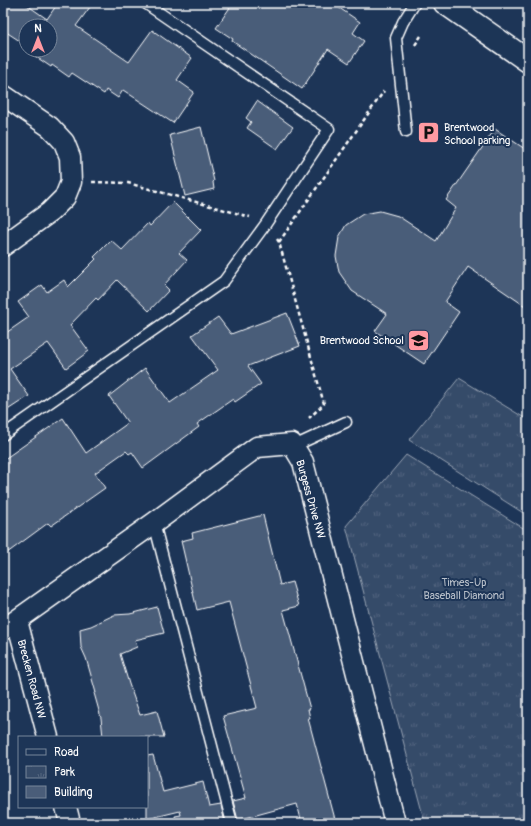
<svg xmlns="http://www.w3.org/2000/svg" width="531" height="826" font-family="Pangolin,sans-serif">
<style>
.park{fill:url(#park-tufts);stroke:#9aa5b4}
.building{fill:#4a5d79;stroke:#fff}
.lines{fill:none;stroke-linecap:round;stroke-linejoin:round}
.service-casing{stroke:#fff;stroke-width:13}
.minor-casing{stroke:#fff;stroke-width:23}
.tertiary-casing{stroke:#fff;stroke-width:25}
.path{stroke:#fff;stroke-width:2.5;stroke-dasharray:4 3;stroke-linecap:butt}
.service{stroke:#1d3557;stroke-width:10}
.minor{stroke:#1d3557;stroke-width:20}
.tertiary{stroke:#1d3557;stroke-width:22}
.labels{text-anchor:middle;stroke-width:4;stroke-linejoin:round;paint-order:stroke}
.poi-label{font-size:11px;fill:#fff;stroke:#1d3557;text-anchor:start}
.street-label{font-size:11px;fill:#fff;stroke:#1d3557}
.park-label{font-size:11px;fill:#b9c0ca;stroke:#1d3557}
</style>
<defs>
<pattern id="park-tufts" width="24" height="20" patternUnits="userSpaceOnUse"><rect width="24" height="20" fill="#364b69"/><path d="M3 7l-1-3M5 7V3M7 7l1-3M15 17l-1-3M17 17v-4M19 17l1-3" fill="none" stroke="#546680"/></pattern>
</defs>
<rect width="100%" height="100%" fill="#1d3557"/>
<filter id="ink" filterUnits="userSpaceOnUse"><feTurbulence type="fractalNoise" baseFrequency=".025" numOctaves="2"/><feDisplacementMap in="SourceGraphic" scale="8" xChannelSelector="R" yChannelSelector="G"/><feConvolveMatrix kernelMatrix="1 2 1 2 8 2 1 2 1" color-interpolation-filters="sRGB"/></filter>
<g filter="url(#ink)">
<g class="park">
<polygon points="459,378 528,420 528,516 409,440"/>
<polygon points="406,455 528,531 528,823 425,823 346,526"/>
</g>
<g class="building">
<polygon points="3,3 24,3 47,19 58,3 93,3 76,26 129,62 152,30 192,58 177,80 194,92 173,123 123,90 118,98 106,90 104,94 72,73 69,77 52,65 51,67 29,52 30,50 50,50 50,26 26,26 26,45 3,30"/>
<polygon points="233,3 332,3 360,22 353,33 364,41 349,63 328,49 302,89 232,41 233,39 216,28"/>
<polygon points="257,101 293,127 277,149 247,128 251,122 246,118"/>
<polygon points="201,127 214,181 213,182 214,189 185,196 170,135"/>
<polygon points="495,129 528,151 528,308 468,267 445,302 459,312 424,364 375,331 387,314 352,291 339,272 336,256 339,237 346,225 363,214 380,211 398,216 436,241 456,208 446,200"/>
<polygon points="173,202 201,230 179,253 187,260 164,285 169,290 149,311 117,280 98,300 96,298 70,325 89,351 66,368 48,343 10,369 29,396 3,413 3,335 29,317 18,302 42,285 47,292 64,280 68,287 96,259 94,257 111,240 122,250 148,223 150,226"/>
<polygon points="287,313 300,346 248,366 261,384 235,402 233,399 197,424 199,427 143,468 132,452 129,454 126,451 95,473 105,488 51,526 48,523 3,556 3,460 63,418 86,453 128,423 109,396 145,368 170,403 218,370 192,335 218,317 231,334"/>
<polygon points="263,515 280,585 292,582 299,606 283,610 310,709 308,709 310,718 308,718 336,823 302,823 297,804 238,820 233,801 246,798 223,716 257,708 229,602 197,610 181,541 193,538 192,533"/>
<polygon points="157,607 164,633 135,640 137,647 120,654 129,684 140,715 157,711 164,737 103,737 101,718 94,693 96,693 86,658 81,647 80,629 91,626 114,615 130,614"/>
<polygon points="153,755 163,792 203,782 209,807 221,805 225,823 176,823 175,816 181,815 180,811 147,819 147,756"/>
</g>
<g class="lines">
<defs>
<g id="service">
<polyline points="406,132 396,38 403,22 415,3"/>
<polyline points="3,435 224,281 265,225 329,129 145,3"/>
<polyline points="294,446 346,422"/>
<polyline points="154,523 232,823"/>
</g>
<g id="minor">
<polyline points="3,95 50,127 64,142 70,157 71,182 65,197 50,212 3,246"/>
<polyline points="17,621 48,737"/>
<polyline points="3,630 154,523 257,447 292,444 303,462 395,823"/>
<polyline points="66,807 70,823"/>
</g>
<polyline id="tertiary" points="445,3 528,61"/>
</defs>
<use href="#service" class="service-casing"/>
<use href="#minor" class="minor-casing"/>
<use href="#tertiary" class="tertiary-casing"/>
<g class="path">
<polyline points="415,45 421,36"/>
<polyline points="92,182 128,183 250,217"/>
<polyline points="277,239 279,242 324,404 309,418"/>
<polyline points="279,242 384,91"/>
</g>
<use href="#service" class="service"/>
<use href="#minor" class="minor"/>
<use href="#tertiary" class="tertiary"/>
</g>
</g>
<defs>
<symbol id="parking-square" viewBox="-11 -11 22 22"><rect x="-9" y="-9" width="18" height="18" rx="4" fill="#ff9aa2" stroke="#1d3557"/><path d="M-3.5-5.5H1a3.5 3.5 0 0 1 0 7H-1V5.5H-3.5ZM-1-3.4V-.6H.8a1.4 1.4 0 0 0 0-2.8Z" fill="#111"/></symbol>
<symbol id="school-square" viewBox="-11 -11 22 22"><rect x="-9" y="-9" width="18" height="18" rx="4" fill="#ff9aa2" stroke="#1d3557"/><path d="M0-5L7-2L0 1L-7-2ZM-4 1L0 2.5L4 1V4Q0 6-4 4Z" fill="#111"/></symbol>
</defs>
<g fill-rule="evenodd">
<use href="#parking-square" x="416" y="120" width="25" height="25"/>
<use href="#school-square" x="406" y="328" width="25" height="25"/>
</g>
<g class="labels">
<g class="poi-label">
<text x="444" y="131">Brentwood<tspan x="444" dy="13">School parking</tspan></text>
<text x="404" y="344" text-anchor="end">Brentwood School</text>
</g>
<g class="street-label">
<text transform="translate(311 499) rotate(74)" y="4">Burgess Drive NW</text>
<text transform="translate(32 679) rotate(75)" y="4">Brecken Road NW</text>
</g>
<g class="park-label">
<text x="464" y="586">Times-Up<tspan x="464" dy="13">Baseball Diamond</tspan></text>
</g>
</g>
<rect width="531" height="826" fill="none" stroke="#1d3557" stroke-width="16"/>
<rect x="8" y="8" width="515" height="810" fill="none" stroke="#fff" stroke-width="1.5" filter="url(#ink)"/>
<rect x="18" y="736" width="130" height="72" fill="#1d3557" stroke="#77869a"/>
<rect x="26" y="749" width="20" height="6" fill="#1d3557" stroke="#77869a"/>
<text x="54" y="756" font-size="12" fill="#ffffff">Road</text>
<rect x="26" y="766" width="20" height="12" fill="url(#park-tufts)" stroke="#77869a"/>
<text x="54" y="776" font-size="12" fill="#ffffff">Park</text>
<rect x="26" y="786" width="20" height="12" fill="#4a5d79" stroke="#77869a"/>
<text x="54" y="796" font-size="12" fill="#ffffff">Building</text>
<g transform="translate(38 38)"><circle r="19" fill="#1d3557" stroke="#77869a"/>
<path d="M0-3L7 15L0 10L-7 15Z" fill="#ff9aa2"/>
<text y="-6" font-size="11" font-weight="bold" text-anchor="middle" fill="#ffffff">N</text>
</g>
</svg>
